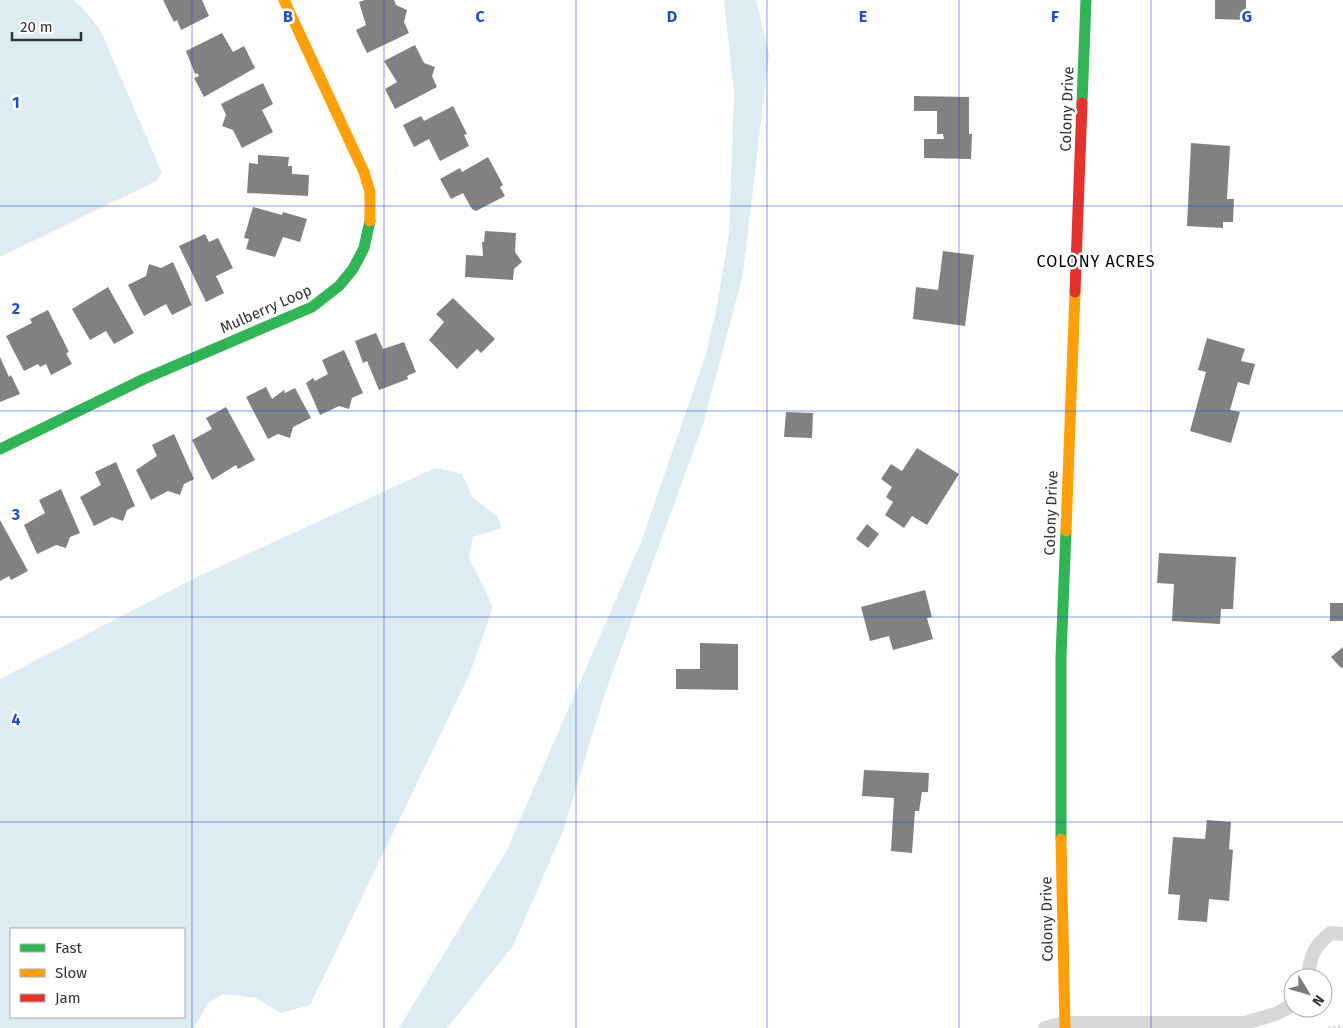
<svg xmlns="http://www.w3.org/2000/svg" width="1343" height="1028" font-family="'Fira Sans',sans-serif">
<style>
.water{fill:#ddebf3;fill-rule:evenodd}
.building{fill:#818181}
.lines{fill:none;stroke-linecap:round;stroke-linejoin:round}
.path{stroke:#d6d6d6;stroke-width:3;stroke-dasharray:2.5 2.5;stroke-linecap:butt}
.lane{stroke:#d7d7d7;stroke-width:14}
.fast{stroke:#30b455;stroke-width:11}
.slow{stroke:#ff9f0a;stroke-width:11}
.jam{stroke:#e5322d;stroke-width:11}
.grid{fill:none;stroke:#1d4ed8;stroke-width:1;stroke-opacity:0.55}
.labels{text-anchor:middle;stroke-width:5;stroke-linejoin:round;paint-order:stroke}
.street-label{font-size:15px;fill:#333;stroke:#fff}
.neighbourhood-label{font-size:16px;letter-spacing:1px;fill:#000;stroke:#fff}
.grid-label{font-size:16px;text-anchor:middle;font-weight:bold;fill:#1d4ed8;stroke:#fff;stroke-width:5;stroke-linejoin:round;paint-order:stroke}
</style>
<rect width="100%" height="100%" fill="#fff"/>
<g class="water">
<path d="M0,0h73c13,10 22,22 30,36l59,137 -5,7 -11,6 -146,71z"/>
<polygon points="724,0 756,0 769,54 743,274 703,425 604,696 563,831 513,946 447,1028 399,1028 507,850 641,542 706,354 718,300 729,234 734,93"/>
<path d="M435,468l27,6 11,24 24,18 5,12 -29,9 -4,21 24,49 -23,66 -160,332 -29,8 -25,-15 -33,-4 -14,8 -15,26h-194v-349l195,-101zM184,929v88h-173v-88z"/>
</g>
<g class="building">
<polygon points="163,0 202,0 209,16 181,30 177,20 174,22"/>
<polygon points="365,0 394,0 396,5 407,10 404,22 409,33 367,53 356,30 366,25 359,2"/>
<polygon points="1215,0 1246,0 1246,20 1215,19"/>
<polygon points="222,33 233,52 244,46 255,68 204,97 194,78 199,76 197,73 195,74 186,51"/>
<polygon points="415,45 424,63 435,67 432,76 437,87 395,109 385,89 397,82 384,61"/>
<polygon points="263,83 273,104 262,110 273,132 242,148 233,130 222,126 226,115 221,104"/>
<polygon points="914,96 969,97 969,134 972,134 971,159 924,158 924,139 944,139 943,134 937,134 937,111 914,111"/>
<polygon points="453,106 467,134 464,135 469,146 440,161 429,139 414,147 403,125 421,116 424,121"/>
<polygon points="1191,143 1230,146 1227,199 1234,199 1233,222 1223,222 1223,228 1187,226"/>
<polygon points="258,155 289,157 288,166 292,166 292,174 309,175 308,196 247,193 249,163 258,164"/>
<polygon points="488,157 503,185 500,187 505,196 476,211 472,209 463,193 451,199 440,179 460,168 462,172"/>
<polygon points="253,207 282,215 283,212 307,219 300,242 283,237 275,257 246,249 249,239 244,238"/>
<polygon points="485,231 516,233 515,252 522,262 514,269 513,280 465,277 466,255 483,256 482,242 484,242"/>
<polygon points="205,234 209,242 218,238 233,268 216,276 224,293 206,302 179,246"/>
<polygon points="943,251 974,255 965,326 913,319 916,287 938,290"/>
<polygon points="173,262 192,305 172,315 166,304 144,316 128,285 146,276 149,264 161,268"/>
<polygon points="108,287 134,333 114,344 106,331 90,340 72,309"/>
<polygon points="453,298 495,339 481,353 477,349 457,369 429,340 444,322 436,314"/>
<polygon points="48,310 69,352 66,353 72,364 51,375 46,364 40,367 38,364 24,371 6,336 32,323 30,319"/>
<polygon points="376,333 383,349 404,342 416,372 407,376 408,379 379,390 367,361 363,363 355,341"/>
<polygon points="1207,338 1245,349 1241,361 1255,364 1249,385 1238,382 1230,410 1240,412 1231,443 1190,431 1206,372 1198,370"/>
<polygon points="344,350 363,393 352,398 349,409 339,406 320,415 306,383 313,378 315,381 328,374 322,360"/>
<polygon points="0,357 9,377 11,375 20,394 0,402"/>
<polygon points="266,387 272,399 284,390 285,393 295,388 311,418 293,427 290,438 278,434 268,439 246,397"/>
<polygon points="226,407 255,460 238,469 236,465 212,480 192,440 212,429 206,418"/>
<polygon points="786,412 813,413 812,438 784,437"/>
<polygon points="174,434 194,479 184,484 180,495 168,491 151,500 136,470 157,456 152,445"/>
<polygon points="917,448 959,474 927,525 912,516 904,528 885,515 893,502 886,497 892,487 881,479 891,464 902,471"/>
<polygon points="116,462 135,506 127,510 123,521 112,517 94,526 80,497 101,485 95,472"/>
<polygon points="61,489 80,533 70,537 66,548 56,545 37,554 24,525 45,513 39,500"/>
<polygon points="0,520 28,571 11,580 9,576 0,581"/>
<polygon points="867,524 879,534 868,548 856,539"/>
<polygon points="1159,553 1236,557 1233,609 1221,609 1220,624 1172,621 1174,584 1157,583"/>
<polygon points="925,590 932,617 927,618 933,639 893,650 889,636 870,641 861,607"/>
<rect x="1330" y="603" width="13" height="18"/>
<polygon points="700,643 738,644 738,690 676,689 676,669 700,669"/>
<polygon points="1343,647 1343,667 1341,668 1331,657"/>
<polygon points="864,770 929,773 928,792 922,792 919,811 915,811 912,853 891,851 894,798 862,796"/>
<polygon points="1207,820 1231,822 1229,849 1233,850 1229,901 1209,899 1207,922 1178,920 1180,895 1168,894 1173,837 1205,839"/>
</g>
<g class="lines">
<polyline class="path" points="1328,1028 1343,1026"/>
<g class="lane">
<path d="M1307,978c4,-21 6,-32 24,-45l12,1"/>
<path d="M1045,1028l19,-5h181c15,-5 36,-8 48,-20"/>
</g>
<g class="fast">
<polyline points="1082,103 1086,0"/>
<polyline points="0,449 144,379 312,307 339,286 353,269 364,248 370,221"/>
<polyline points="1061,839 1061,657 1066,531"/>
</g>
<g class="slow">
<polyline points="284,0 364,172 370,192 370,221"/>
<polyline points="1066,531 1075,292"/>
<polyline points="1061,839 1065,1028"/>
</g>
<polyline class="jam" points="1075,292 1082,103"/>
</g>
<path class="grid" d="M192,0v1028M384,0v1028M576,0v1028M767,0v1028M959,0v1028M1151,0v1028M0,206h1343M0,411h1343M0,617h1343M0,822h1343"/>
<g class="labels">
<g class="street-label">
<text transform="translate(1067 109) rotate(-88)" y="5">Colony Drive</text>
<text transform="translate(266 309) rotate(-24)" y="5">Mulberry Loop</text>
<text transform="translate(1051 513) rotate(-88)" y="5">Colony Drive</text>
<text transform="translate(1047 919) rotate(-91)" y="5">Colony Drive</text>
</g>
<g class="neighbourhood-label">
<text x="1096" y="267">COLONY ACRES</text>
</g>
</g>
<g class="grid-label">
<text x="288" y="22">B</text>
<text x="480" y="22">C</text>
<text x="672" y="22">D</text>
<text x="863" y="22">E</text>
<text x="1055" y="22">F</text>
<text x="1247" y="22">G</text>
<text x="16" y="108">1</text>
<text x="16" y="314">2</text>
<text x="16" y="520">3</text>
<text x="16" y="725">4</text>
</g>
<rect x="10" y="928" width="175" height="90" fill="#ffffff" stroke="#adadad"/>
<rect x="20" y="944" width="25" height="8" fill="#30b455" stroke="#adadad"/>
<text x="55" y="953" font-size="15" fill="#333333">Fast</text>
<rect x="20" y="969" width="25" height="8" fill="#ff9f0a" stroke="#adadad"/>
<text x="55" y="978" font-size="15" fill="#333333">Slow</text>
<rect x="20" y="994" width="25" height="8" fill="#e5322d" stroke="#adadad"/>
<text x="55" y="1003" font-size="15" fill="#333333">Jam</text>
<g transform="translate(1308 993) rotate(127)"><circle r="24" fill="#ffffff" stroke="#adadad"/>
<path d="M0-4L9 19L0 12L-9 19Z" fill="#7a7a7a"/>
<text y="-8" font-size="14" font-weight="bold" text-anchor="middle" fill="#333333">N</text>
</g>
<path d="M12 32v8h69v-8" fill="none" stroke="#333333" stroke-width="2.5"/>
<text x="20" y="32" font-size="15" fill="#333333" stroke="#ffffff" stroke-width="4" paint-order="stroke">20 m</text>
</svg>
